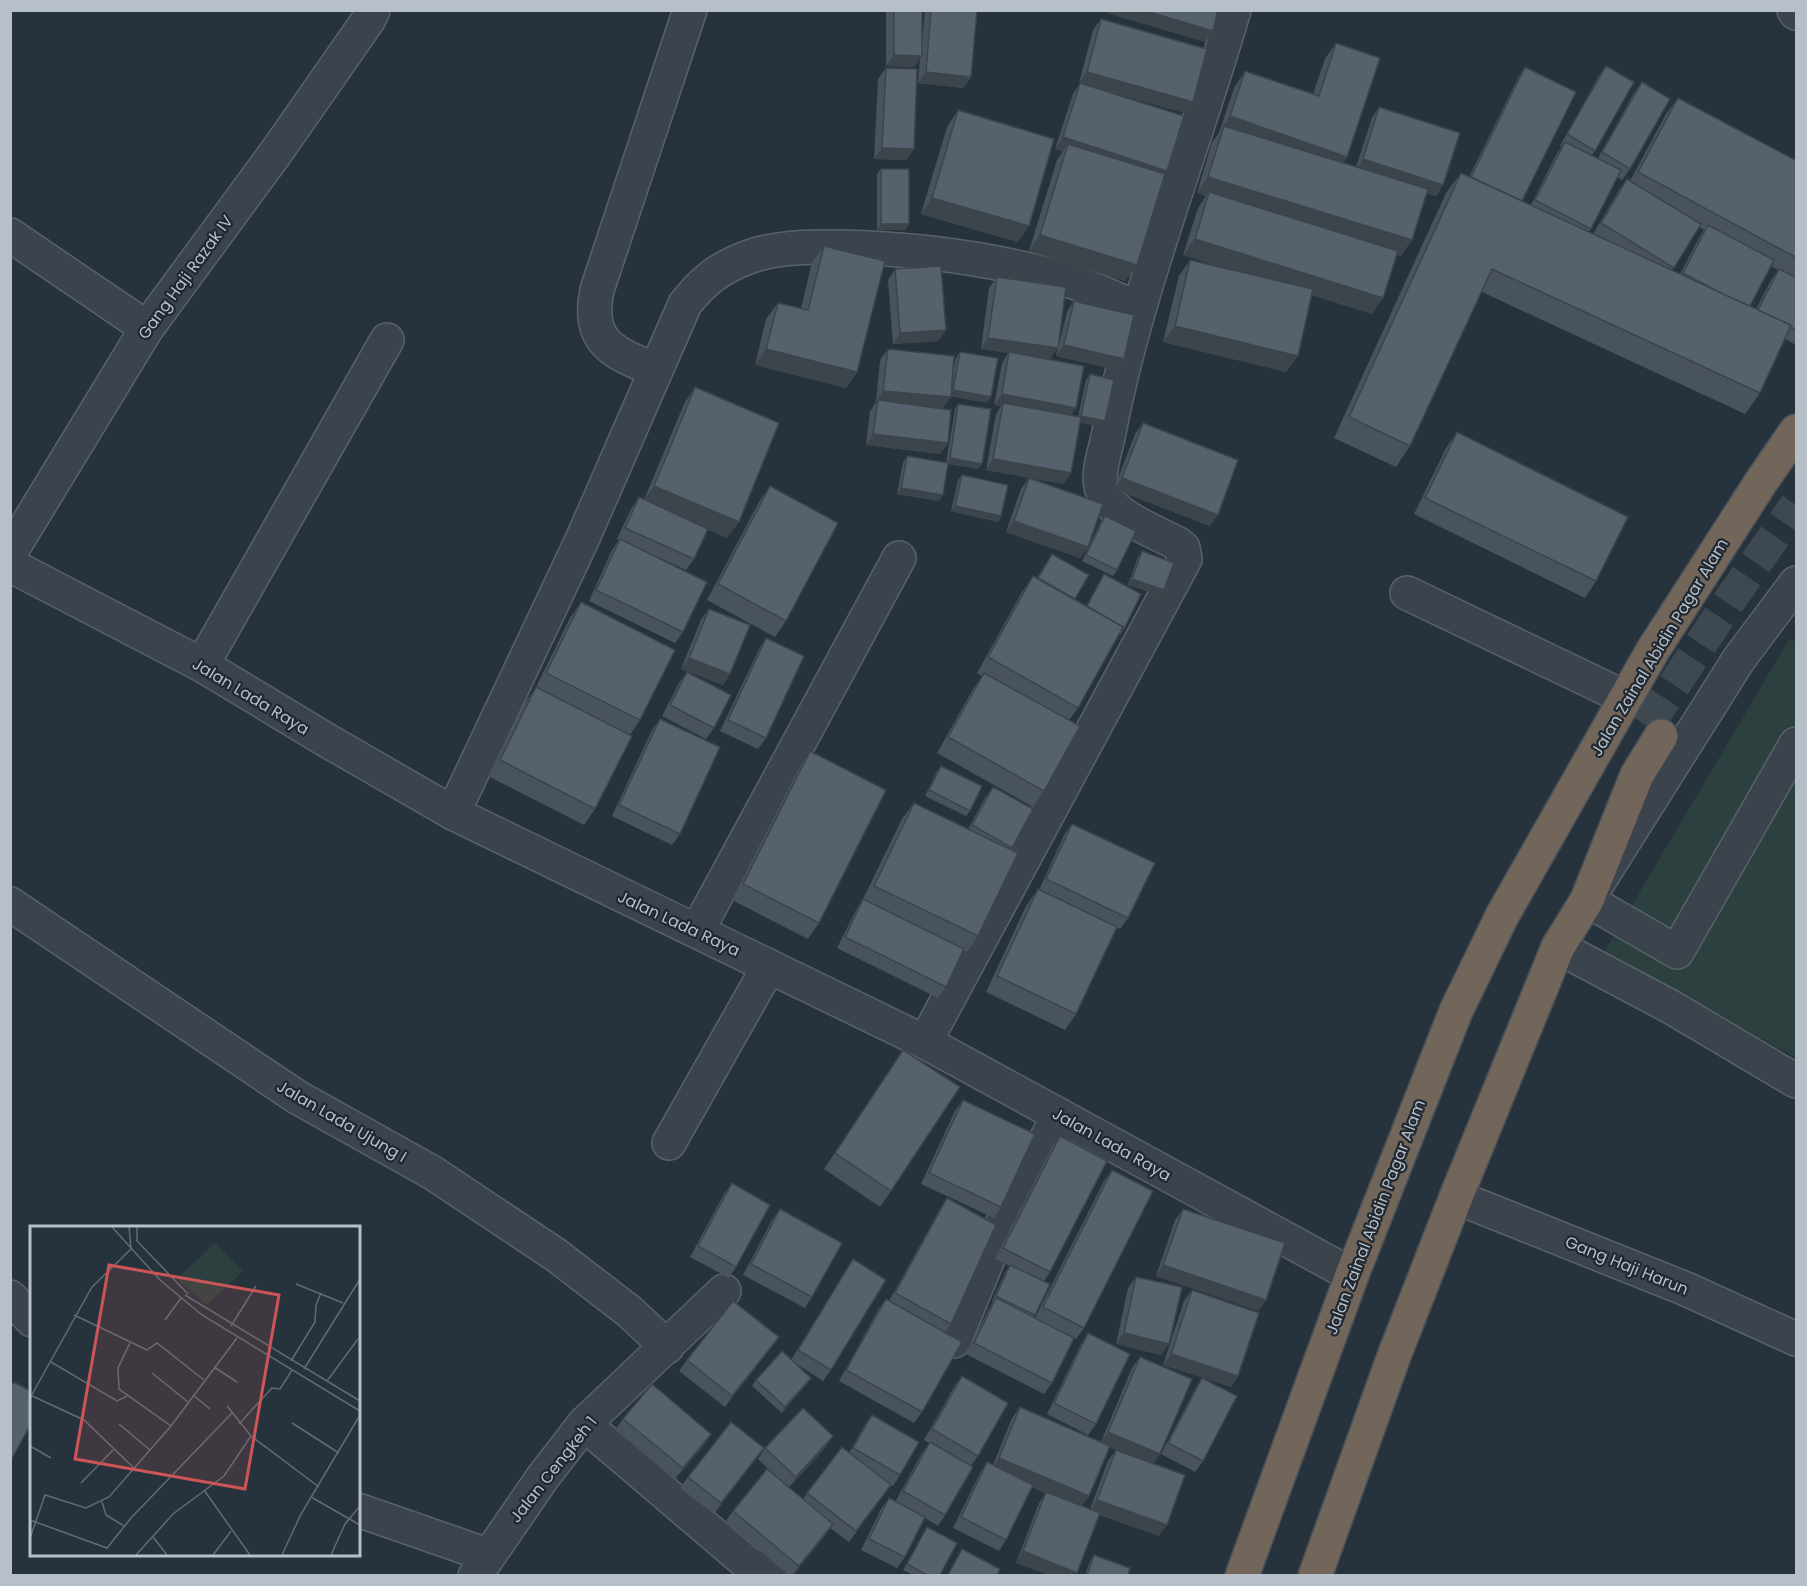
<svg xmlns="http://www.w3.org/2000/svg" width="1807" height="1586" font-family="Poppins,sans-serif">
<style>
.green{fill:#2c413f}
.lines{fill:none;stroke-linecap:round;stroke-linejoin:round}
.highway-tunnel{stroke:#3d4851;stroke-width:33;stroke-dasharray:33 16;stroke-linecap:butt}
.minor-casing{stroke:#59626b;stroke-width:36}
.highway-casing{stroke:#464f58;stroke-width:36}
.minor{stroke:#3b444d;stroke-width:33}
.highway{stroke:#726559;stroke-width:33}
.wall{fill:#49535d;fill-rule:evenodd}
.shaded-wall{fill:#3c444c}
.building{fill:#55616c;stroke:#3c444c;stroke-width:1.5}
.labels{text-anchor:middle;stroke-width:4.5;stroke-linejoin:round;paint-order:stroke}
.street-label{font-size:16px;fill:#b7bfc8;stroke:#202932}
.inset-road{fill:none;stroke:#616b74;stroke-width:1.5}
.view{fill:#cd5558;fill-opacity:0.15;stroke:#cd5558;stroke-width:3}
.inset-edge{fill:none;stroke:#b7bfc8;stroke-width:3}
</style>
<rect width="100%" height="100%" fill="#27333c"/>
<polygon class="green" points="1790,638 1796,643 1796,1060 1791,1055 1605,951"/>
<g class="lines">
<polyline class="highway-tunnel" points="1647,726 1730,600 1796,505"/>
<defs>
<g id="minor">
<polyline points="1794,10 1796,13"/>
<polyline points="10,235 147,328"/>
<path d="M656,370c-42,-17 -70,-27 -59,-80l93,-280"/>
<polyline points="10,553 147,328 277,151 369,19 373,10"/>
<polyline points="10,565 202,665 328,741 453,813 925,1042 1352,1275"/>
<polyline points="1796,583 1739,659 1587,900 1677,952 1796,744"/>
<polyline points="1407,593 1626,698"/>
<polyline points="202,665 387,340"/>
<path d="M453,813l129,-273 103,-236c18,-23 33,-35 61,-46 28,-11 61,-11 90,-11 74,1 146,10 218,29 29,7 57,22 85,32"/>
<polyline points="10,904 297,1097 433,1173 556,1255 630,1312 667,1347"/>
<polyline points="697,931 899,558"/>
<polyline points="1558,947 1671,1007 1796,1081"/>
<path d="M925,1042l260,-483 -2,-11 -5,-4c-22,-12 -68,-29 -76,-54 -6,-17 4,-40 7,-58 28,-144 84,-281 125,-422"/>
<polyline points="669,1143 769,966"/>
<polyline points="1456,1197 1686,1289 1796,1339"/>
<polyline points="10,1297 32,1320"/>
<polyline points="954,1341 1004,1220 1059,1115"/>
<polyline points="584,1424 746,1562 770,1576"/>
<polyline points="358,1510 487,1555"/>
<polyline points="475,1576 543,1477 584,1424 724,1291"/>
</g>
<g id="highway">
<polyline points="1242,1576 1352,1275 1456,1011 1502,916 1653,650 1761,482 1796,431"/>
<polyline points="1315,1576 1394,1356 1456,1197 1558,947 1587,900 1637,775 1661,736"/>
</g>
</defs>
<use href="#minor" class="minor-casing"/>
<use href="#highway" class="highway-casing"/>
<use href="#minor" class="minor"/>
<use href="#highway" class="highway"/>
</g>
<g class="wall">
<polygon points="886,10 922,10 922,44 925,10 977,10 971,77 963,88 918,83 920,58 914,67 886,66"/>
<polygon points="1101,19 1185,113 1102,90 1167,171 1165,174 1137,265 1125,281 1029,251 1057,160 1063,151 1055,149 1073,94 1080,83 1079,83 1093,30"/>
<polygon points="1336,43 1347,157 1343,163 1356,167 1372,118 1379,107 1443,185 1436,196 1426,193 1401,256 1397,255 1372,314 1312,295 1286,372 1163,342 1179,276 1190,260 1231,270 1183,255 1198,208 1206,196 1197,193 1212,142 1219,133 1234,88 1245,71 1313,94 1325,59"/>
<path d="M1606,66l-11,85 -3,4 6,3 36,-65 8,-11 -12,87 -8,11 -5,-3 -28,55 4,2 26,-44 8,-11 3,2 36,-67 12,-16 119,63 -1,184 -11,-6 -25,54 -15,21 -263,-122 -72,154 -14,21 -62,-29 112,-245 15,-20 8,4 49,-99 7,-11 -3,134 9,4 26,-52 5,-6 -2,-1 38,-69zM1699,227l5,3 -4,6 -20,38 -8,-4zM1771,266l7,4 -7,10 -15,29 -6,-3z"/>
<polygon points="886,68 914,149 906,160 874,159 878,79"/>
<polygon points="958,110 1018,242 921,214 947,127"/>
<polygon points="881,169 909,224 905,230 877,230 877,174"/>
<polygon points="824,246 857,372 846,388 755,365 766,319 778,303 801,309 812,262"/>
<polygon points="895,269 946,330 938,341 893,344 888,280"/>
<polygon points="997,277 1050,359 1034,357 1071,416 1078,417 1086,380 1090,374 1101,427 1081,422 1064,484 986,470 996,414 1001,406 994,405 1002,363 1008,353 981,349 989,288"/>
<polygon points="1074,301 1124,359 1116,370 1056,356 1067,312"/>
<polygon points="888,349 952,376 956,358 960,352 987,403 951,396 943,408 948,443 940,454 866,445 870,411 876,402 880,360"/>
<polygon points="695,387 727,538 707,529 694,559 686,570 660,558 683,632 675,643 589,601 612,550 619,540 617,539 631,509 639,497 644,500 684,404"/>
<polygon points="958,404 982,464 978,469 948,464 939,501 897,494 903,462 907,456 946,463 955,409"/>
<polygon points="1143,423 1210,526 1114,489 1135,434"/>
<polygon points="1457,432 1596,581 1585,598 1414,514 1446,448"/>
<polygon points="962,475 1001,516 998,522 951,511 958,480"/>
<polygon points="1029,478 1088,547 1080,558 1006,532 1021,489"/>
<polygon points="770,486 786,621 775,637 707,600 759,502"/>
<polygon points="1105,516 1117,570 1113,576 1082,561 1101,521"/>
<polygon points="1142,551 1164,590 1160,595 1128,585 1138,557"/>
<polygon points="1052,554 1075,599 1087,606 1104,574 1124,629 1120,635 1119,634 1078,708 1069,720 1044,791 1033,807 937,753 973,689 982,676 977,673 1022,592 1033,576 1037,578"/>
<polygon points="581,602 640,720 630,735 595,809 584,825 488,776 525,703 535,689 570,618"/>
<polygon points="709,609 730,674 723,685 681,669 701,620"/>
<polygon points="766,638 766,738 758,749 720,731 759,649"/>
<polygon points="687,672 714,728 706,739 662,716 679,683"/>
<polygon points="660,719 680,834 672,845 612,816 652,730"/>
<polygon points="810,751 819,923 808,939 732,900 799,768"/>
<polygon points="941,766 970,811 966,816 925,796 937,771"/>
<polygon points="993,787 1033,809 1011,850 978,936 967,952 963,951 946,987 938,998 837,948 856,910 863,899 902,819 914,803 968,829 985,798"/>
<polygon points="1072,824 1128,918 1120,929 1117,928 1076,1014 1065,1030 986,992 1026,906 1038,889 1039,890 1064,835"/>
<polygon points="903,1050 891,1191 880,1207 824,1169"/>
<polygon points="963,1100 1001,1207 994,1218 921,1184 955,1111"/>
<polygon points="1060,1136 1050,1272 1044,1281 1035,1315 1034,1317 1035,1318 1104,1181 1112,1170 1084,1328 1076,1339 1074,1338 1052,1383 1044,1394 966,1354 989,1309 993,1302 992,1301 1006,1271 1010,1266 995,1259 1052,1147"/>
<polygon points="732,1183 736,1267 729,1278 690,1257 724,1194"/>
<polygon points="947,1198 951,1324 945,1333 922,1412 914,1423 839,1381 878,1310 886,1299 889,1301 940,1209"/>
<polygon points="780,1209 812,1297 805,1308 743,1275 772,1220"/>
<polygon points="1183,1209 1259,1311 1156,1276 1175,1220"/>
<polygon points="853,1259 831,1370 823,1381 795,1363 811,1378 782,1413 752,1386 756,1380 791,1360 846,1270"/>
<polygon points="1136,1277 1161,1355 1116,1344 1128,1288"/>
<polygon points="1192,1290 1238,1376 1231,1387 1163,1365 1184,1301"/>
<polygon points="1088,1333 1096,1424 1088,1435 1047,1414 1081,1344"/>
<polygon points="771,1348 725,1407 679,1371 687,1360"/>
<path d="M1140,1357l14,107 5,72 -59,-21 -84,48 23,-60 7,-10 -14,-6 -26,53 -7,11 -46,-23 27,-55 7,-11 6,3 19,-47 8,-11 81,35 31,-74zM1109,1447l8,3h-1l-8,11 -18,48 -8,-3 7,-10z"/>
<polygon points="962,1376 978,1456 971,1466 945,1515 938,1526 925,1518 905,1557 897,1568 861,1550 881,1509 889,1498 895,1502 922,1453 929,1443 924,1440 954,1387"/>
<polygon points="1202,1378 1203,1461 1195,1472 1161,1454 1195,1389"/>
<polygon points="872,1415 900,1475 893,1486 890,1485 891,1485 883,1496 849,1542 830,1528 793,1575 789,1575 725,1522 733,1511 778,1478 758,1459 765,1448 826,1447 789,1487 803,1499 842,1447 849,1453 864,1426"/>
<polygon points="623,1419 711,1434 704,1445 675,1479 615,1430"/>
<polygon points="764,1448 714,1514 680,1488 688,1477"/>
<polygon points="927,1527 940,1575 913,1575 903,1570"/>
<polygon points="1094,1555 1128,1575 1085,1575 1090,1561"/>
</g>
<g class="shaded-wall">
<polygon points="1108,10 1143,10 1213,31 1205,42 1106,13"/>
<polygon points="894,55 922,56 914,67 886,66"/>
<polygon points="926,72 971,77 963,88 918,83"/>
<polygon points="1087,72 1193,102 1185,113 1079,83"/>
<polygon points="1230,116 1347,157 1336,173 1224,126 1219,133"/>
<polygon points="1063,137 1167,171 1159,182 1068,144 1063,151 1055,149"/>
<polygon points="882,148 914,149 906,160 874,159"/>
<polygon points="1363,159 1443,185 1436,196 1355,170"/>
<polygon points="1208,177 1412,240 1401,256 1208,196 1209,192 1206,196 1197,193"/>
<polygon points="932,198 1029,226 1018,242 921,214"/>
<polygon points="881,224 909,224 905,230 877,230"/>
<polygon points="1040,235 1137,265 1125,281 1029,251"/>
<polygon points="1195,239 1383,298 1372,314 1183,255"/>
<polygon points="1175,326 1298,356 1286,372 1163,342"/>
<polygon points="946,330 938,341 893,344 900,333"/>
<polygon points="988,338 1058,348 1050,359 981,349"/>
<polygon points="1064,345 1124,359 1116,370 1056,356"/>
<polygon points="766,349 857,372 846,388 755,365"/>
<polygon points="953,390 991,397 987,403 949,396"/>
<polygon points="883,391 951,397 943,408 878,400 876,402"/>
<polygon points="1002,394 1076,408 1069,419 1003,403 1001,406 994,405"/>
<polygon points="1081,416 1105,421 1101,427 1077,422"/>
<polygon points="873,434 948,443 940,454 866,445"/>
<polygon points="950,458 982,464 978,469 946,463"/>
<polygon points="993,459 1071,473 1064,484 986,470"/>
<polygon points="1122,478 1218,515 1210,526 1114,489"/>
<polygon points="654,486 739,522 727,538 643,502"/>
<polygon points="901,488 943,495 939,501 897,494"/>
<polygon points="955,506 1001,516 998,522 951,511"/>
<polygon points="1014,521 1088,547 1080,558 1006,532"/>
<polygon points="1132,579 1164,590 1160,595 1128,585"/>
<polygon points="689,658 730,674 723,685 681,669"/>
<polygon points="1163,1265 1266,1300 1259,1311 1156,1276"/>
<polygon points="1124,1333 1169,1344 1161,1355 1116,1344"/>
<polygon points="779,1337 771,1348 725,1407 732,1396"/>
<polygon points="1171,1354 1238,1376 1231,1387 1163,1365"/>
<polygon points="811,1378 807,1384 782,1413 785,1407"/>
<polygon points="1108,1432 1160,1454 1152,1465 1100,1443"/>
<polygon points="711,1434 704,1445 675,1479 683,1468"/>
<polygon points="833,1436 826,1447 789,1488 796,1477"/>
<polygon points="764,1448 756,1459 714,1514 721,1503"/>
<polygon points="999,1458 1089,1496 1081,1507 991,1469"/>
<polygon points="1097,1500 1167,1525 1159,1536 1090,1511"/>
<polygon points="833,1524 826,1535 793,1575 799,1566"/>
<polygon points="1023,1551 1077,1573 1075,1575 1048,1575 1016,1563"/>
</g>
<g class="building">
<polygon points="894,10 922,10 922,56 894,55"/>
<polygon points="931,10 977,10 971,77 926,72"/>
<polygon points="1143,10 1218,10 1213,31"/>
<polygon points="1101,19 1207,49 1193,102 1087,72"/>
<polygon points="1336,43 1380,58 1347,157 1230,116 1245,71 1319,96"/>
<polygon points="1606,66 1634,82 1595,151 1567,134"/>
<polygon points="1525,67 1576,92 1522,201 1471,177"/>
<polygon points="886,68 917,69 914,149 882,148"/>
<polygon points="1642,82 1670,99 1630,169 1602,152"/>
<polygon points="1080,83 1184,116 1167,171 1063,137"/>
<polygon points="1678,98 1797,161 1797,258 1638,172"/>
<polygon points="1379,107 1460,133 1443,185 1363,159"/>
<polygon points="958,110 1054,139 1029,226 932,198"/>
<polygon points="1224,126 1428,189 1412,240 1208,177"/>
<polygon points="1565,142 1621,170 1591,229 1535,200"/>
<polygon points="1068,144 1165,174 1137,265 1040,235"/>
<rect x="881" y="169" width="28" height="55"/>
<polygon points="1461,173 1791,325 1760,393 1492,269 1410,446 1349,417"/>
<polygon points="1627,179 1701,224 1674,268 1601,223"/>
<polygon points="1209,192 1398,251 1383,298 1195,239"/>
<polygon points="1708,225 1774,260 1750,306 1721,293 1683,273"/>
<polygon points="824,246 885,261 857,372 766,349 778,303 808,310"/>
<polygon points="1190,260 1313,289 1298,356 1175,326"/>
<polygon points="941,266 946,330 900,333 895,269"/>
<polygon points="1779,269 1797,278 1797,330 1790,327 1791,325 1758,310"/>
<polygon points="997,277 1066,287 1058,348 988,338"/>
<polygon points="1074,301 1134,315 1124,359 1064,345"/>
<polygon points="888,349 954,356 951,397 883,391"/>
<polygon points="960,352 998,358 991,397 953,390"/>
<polygon points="1009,352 1084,366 1076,408 1002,394"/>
<polygon points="1090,374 1114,380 1105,421 1081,416"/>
<polygon points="695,387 779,423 739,522 654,486"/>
<polygon points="878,400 951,410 948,443 873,434"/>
<polygon points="1003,403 1081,417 1071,473 993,459"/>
<polygon points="958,404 991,409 982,464 950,458"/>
<polygon points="1143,423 1238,460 1218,515 1122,478"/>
<polygon points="1457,432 1628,517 1596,581 1425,498"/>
<polygon points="907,456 948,463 943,495 901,488"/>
<polygon points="962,475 1008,485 1001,516 955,506"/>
<polygon points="1029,478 1103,504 1088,547 1014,521"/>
<polygon points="770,486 838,523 786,621 718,584"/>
<polygon points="639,497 708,529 694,559 625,528"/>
<polygon points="1105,516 1136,531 1117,570 1086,555"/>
<polygon points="620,539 707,582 683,632 596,590"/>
<polygon points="1142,551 1174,563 1164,590 1132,579"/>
<polygon points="1052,554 1089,575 1075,599 1038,578"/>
<polygon points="1104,574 1141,594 1124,629 1122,628 1123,627 1087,606"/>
<polygon points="1033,576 1123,627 1078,708 988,657"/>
<polygon points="581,602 675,650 640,720 546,673"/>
<polygon points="709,609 750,625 730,674 689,658"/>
<polygon points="766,638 804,656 766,738 728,720"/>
<polygon points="687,672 731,695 714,728 670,705"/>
<polygon points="984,673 1080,726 1044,791 948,737"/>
<polygon points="536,687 632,736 595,809 500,760"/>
<polygon points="660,719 720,747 680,834 619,805"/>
<polygon points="810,751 886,790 819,923 743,884"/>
<polygon points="941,766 982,786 970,811 929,790"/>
<polygon points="993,787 1033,809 1012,848 972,825"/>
<polygon points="914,803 1018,853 978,936 874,886"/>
<polygon points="1072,824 1155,863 1128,918 1046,879"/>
<polygon points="1038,889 1117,927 1076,1014 997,976"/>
<polygon points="863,899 964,949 946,987 845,937"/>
<polygon points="903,1050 960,1087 891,1191 835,1153"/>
<polygon points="963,1100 1035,1134 1001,1207 929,1173"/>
<polygon points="1060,1136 1107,1161 1050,1272 1003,1248"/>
<polygon points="1112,1170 1153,1191 1084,1328 1043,1307"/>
<polygon points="732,1183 770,1205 736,1267 698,1246"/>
<polygon points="947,1198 996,1225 951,1324 895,1293"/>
<polygon points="780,1209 842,1243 812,1297 751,1264"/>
<polygon points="1183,1209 1285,1243 1266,1300 1163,1265"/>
<polygon points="853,1259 886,1280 831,1370 798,1350"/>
<polygon points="1010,1265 1050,1284 1035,1315 996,1296"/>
<polygon points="1136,1277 1182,1287 1169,1344 1124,1333"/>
<polygon points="1192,1290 1259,1313 1238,1376 1171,1354"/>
<polygon points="996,1298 1074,1338 1052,1383 974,1343"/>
<polygon points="886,1299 962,1342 922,1412 846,1370"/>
<polygon points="733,1301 779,1337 732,1396 687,1360"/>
<polygon points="1088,1333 1130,1354 1096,1424 1054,1403"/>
<polygon points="782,1351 811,1378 785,1407 756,1380"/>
<polygon points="1140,1357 1192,1379 1160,1454 1108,1432"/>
<polygon points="962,1376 1008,1403 978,1456 932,1429"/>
<polygon points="1202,1378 1237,1396 1203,1461 1168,1443"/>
<polygon points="14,1382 32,1392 32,1422 10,1462 10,1387"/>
<polygon points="652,1384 711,1434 683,1468 623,1419"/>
<polygon points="1020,1407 1110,1446 1089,1496 999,1458"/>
<polygon points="803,1408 833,1436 796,1477 765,1448"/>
<polygon points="872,1415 919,1442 900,1475 853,1448"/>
<polygon points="731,1422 764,1448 721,1503 688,1477"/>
<polygon points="930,1442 973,1467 945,1515 903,1491"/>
<polygon points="842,1447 891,1485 856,1531 807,1493"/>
<polygon points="1116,1450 1185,1475 1167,1525 1097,1500"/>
<polygon points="987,1462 1033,1485 1006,1540 961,1517"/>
<polygon points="767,1469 833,1524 799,1566 733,1511"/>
<polygon points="1046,1492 1100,1513 1077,1573 1023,1551"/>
<polygon points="889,1498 925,1517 905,1557 869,1539"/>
<polygon points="927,1527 957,1543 940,1575 927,1575 907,1564"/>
<polygon points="962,1549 1000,1569 997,1575 948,1575"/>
<polygon points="1094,1555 1130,1568 1128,1575 1087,1575"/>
</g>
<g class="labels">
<g class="street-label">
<text transform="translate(185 277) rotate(-54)" y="6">Gang Haji Razak IV</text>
<text transform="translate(1659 647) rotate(-59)" y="6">Jalan Zainal Abidin Pagar Alam</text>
<text transform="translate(251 696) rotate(31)" y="6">Jalan Lada Raya</text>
<text transform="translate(679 923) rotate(25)" y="6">Jalan Lada Raya</text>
<text transform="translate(342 1121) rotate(30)" y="6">Jalan Lada Ujung I</text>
<text transform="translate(1112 1144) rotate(29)" y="6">Jalan Lada Raya</text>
<text transform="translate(1375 1217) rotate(-69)" y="6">Jalan Zainal Abidin Pagar Alam</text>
<text transform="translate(1627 1265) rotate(22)" y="6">Gang Haji Harun</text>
<text transform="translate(553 1469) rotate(-52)" y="6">Jalan Cengkeh 1</text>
</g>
</g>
<g transform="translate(30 1226)">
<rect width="330" height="330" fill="#27333c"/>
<path d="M185,17l28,28 -36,34 -30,-26z" fill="#2c413f"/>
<path class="inset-road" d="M82,1l48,53 42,35 158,96M107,1v14l51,53M266,58l47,19M155,69l175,106M44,89l73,35 10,-7 47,37M135,94l16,-22M201,100l25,-40M100,117l-12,25 1,21 52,37M261,135l24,-39 1,-17 5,-12M21,136l66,39 10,-5M184,141l23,15M274,143l56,-90M122,147l36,29M297,155l31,-42M0,169l54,25 51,49M163,169l17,14M0,172l62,-111 39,-38 -2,-22M197,180l24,30 68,51M262,197l47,30M89,198l31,26M209,198l33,-36 8,1 12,-19M0,220l21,12M51,257l32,-33M174,264l46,65M281,271l49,28M72,276l4,13 18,11M0,294l77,28 24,-30 101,-105M123,311l14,18M0,312l15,-43 41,13 23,-11 62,-71 66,-88M106,329l37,-41 51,-38 27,-40M183,329l18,-24M252,329l19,-41 59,-99M301,329l14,-31 15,-18"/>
<path class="view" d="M79,39l170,30 -34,194 -170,-30z"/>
<rect width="330" height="330" class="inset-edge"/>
</g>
<rect width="1807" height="1586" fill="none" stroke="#b7bfc8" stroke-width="24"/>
</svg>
